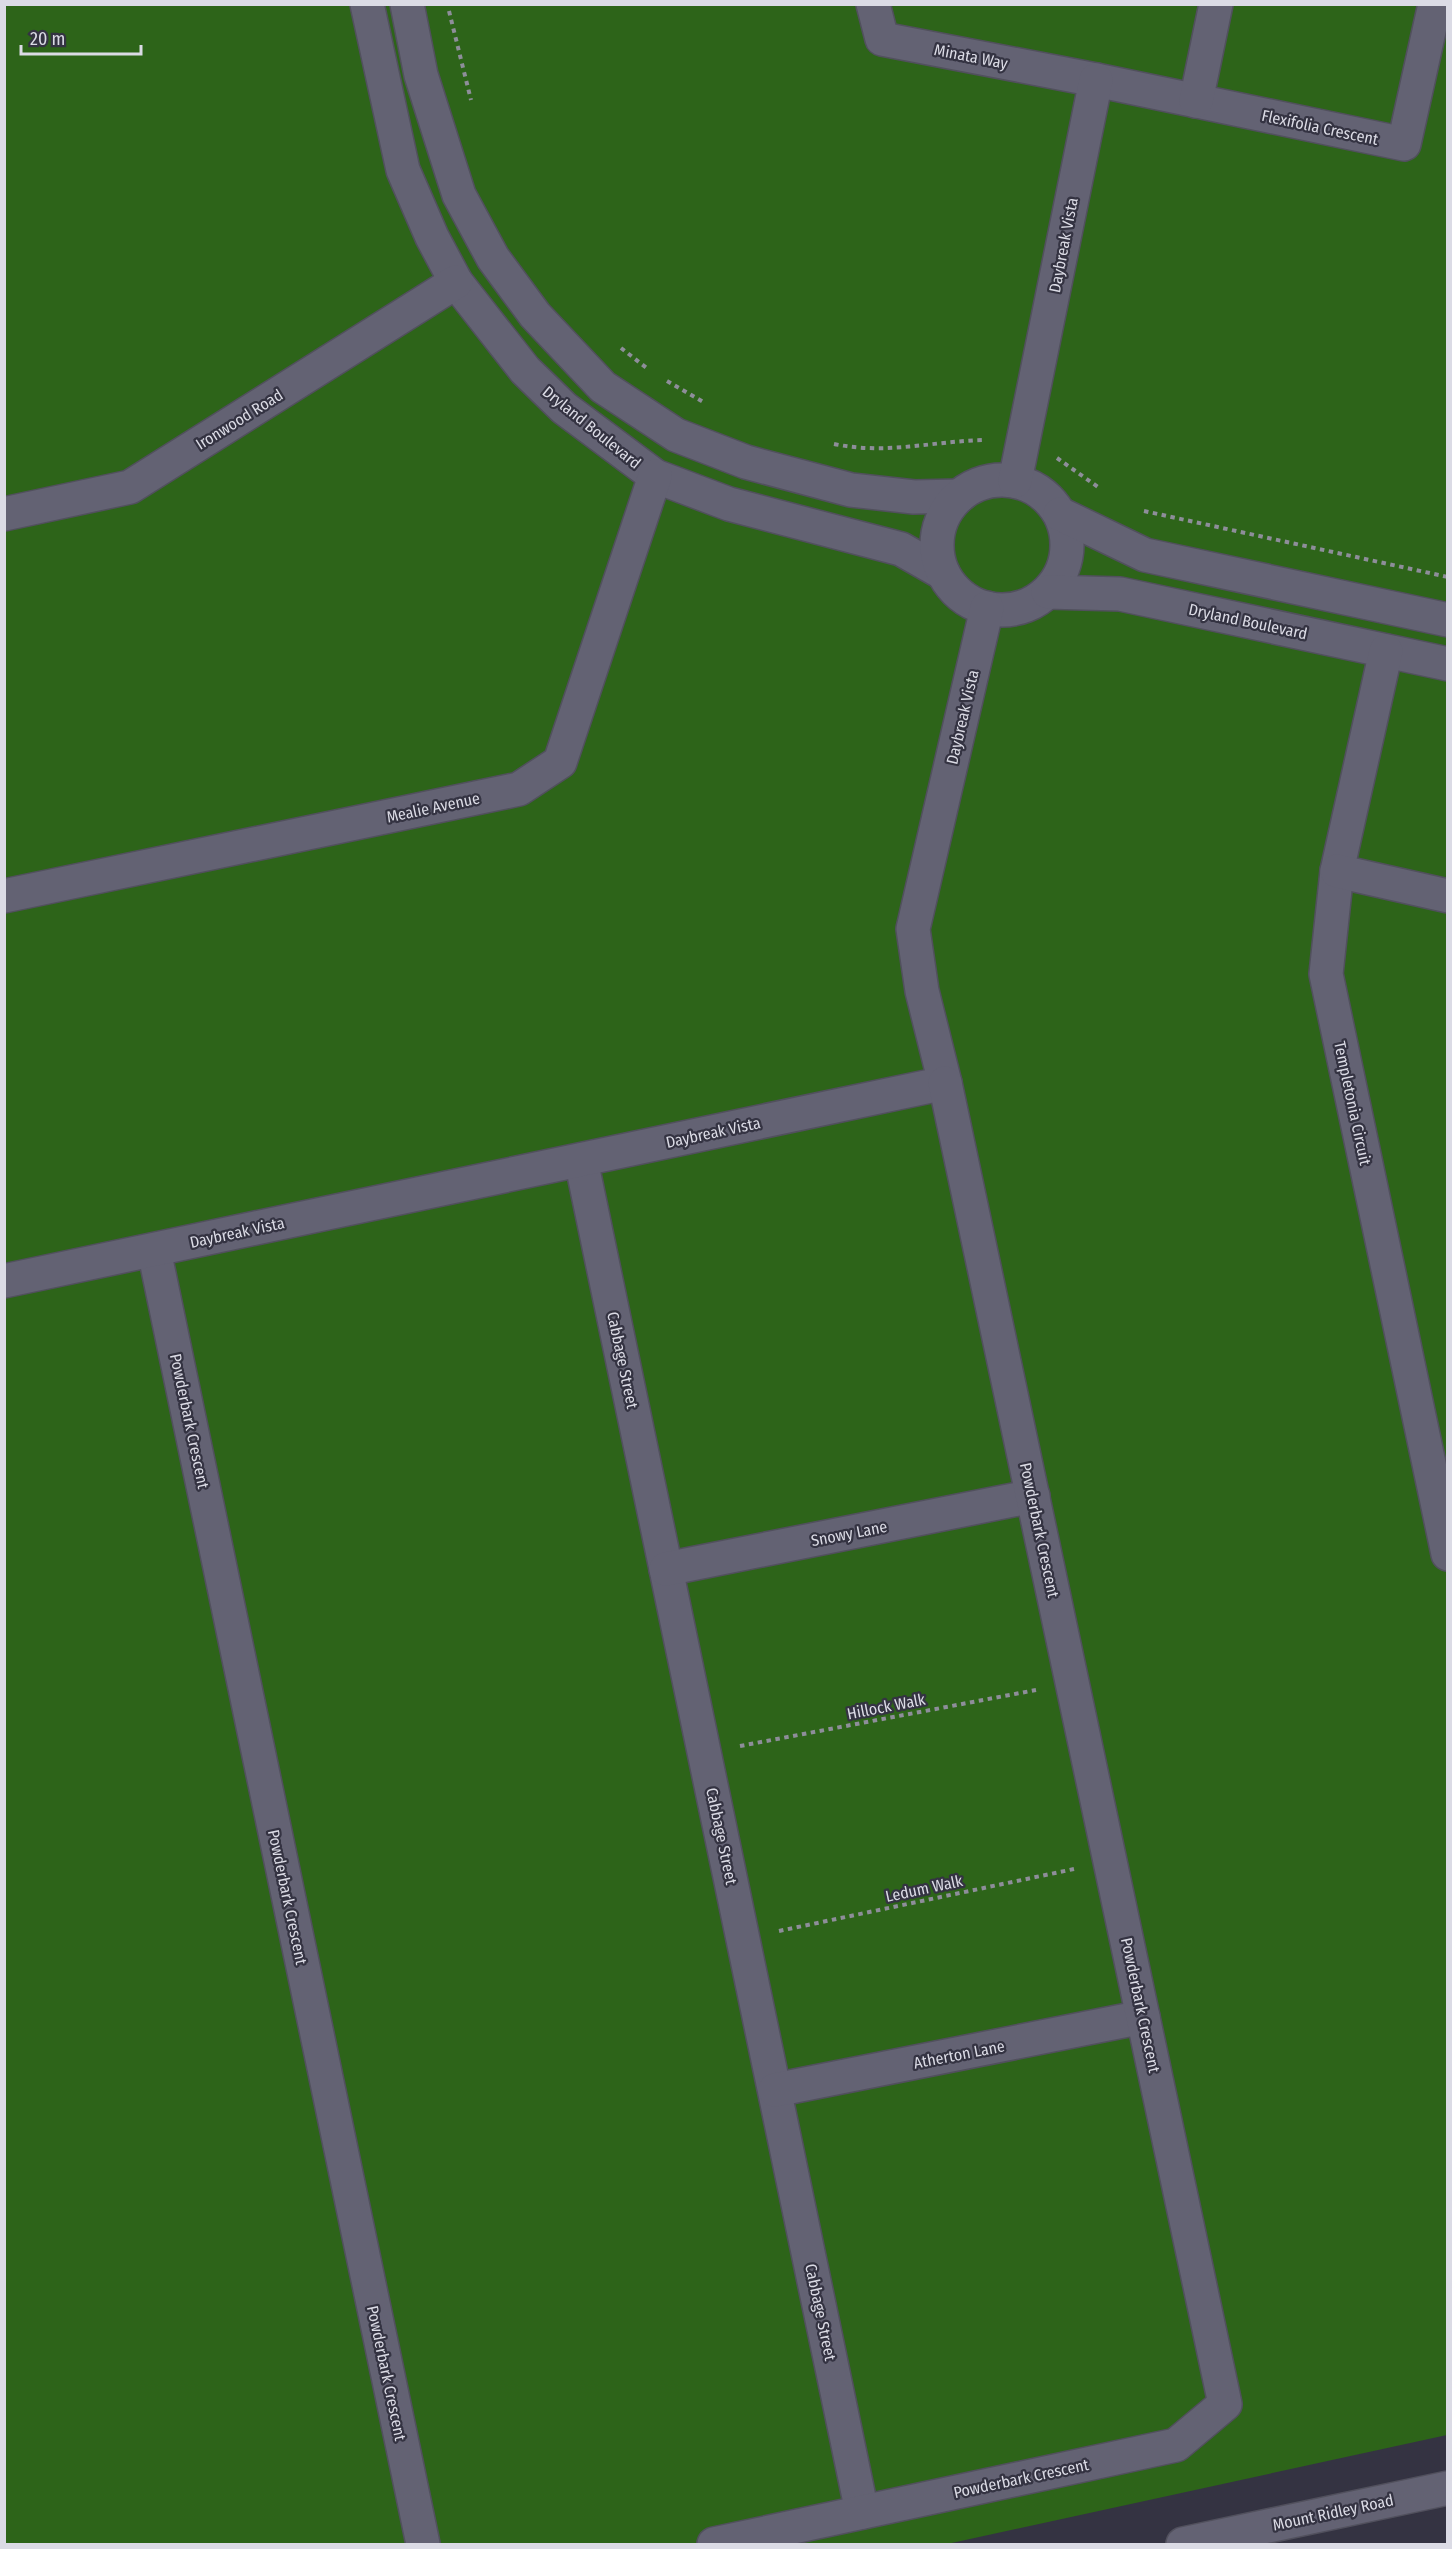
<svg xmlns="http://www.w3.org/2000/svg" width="1452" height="2549" font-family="'Fira Sans Condensed',sans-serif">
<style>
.green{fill:#2d6419}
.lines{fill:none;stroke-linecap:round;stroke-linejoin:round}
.minor-casing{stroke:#51505d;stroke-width:36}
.path{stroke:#8e8e9a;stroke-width:4;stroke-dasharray:4.5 4.5;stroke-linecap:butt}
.minor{stroke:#636273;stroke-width:33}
.labels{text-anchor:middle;stroke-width:4.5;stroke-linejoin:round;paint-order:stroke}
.street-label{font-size:16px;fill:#dbdbe5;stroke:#343342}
</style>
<rect width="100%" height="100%" fill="#343342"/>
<polygon class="green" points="5,5 1447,5 1447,2435 947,2544 5,2544"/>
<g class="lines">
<defs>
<g id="minor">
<polyline points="367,4 403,170 432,237 456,282 525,370 564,408 655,476 729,504 901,549 943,573"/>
<polyline points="407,4 421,75 459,195 493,258 535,315 603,387 676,435 746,462 851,490 914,497 959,496"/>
<polyline points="873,4 882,39 1096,80 1404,144 1435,4"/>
<polyline points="1196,101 1216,4"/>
<circle cx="1002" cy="545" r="65"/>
<polyline points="1015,481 1096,80"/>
<polyline points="4,514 130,487 456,282"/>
<polyline points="1060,514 1145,555 1448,620"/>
<polyline points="1048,592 1120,594 1448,664"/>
<polyline points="1386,651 1337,871 1326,974 1448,1554"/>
<polyline points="1337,871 1448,896"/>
<polyline points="4,896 519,789 560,762 655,476"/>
<polyline points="581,1160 862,2512"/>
<polyline points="154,1250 423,2544"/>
<polyline points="4,1281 945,1083 922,991 913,929 987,608"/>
<polyline points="666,1569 1033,1496"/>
<polyline points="775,2090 1143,2017"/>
<polyline points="714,2544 1176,2445 1225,2404 945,1083"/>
<polyline points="1183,2544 1448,2488"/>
</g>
</defs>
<use href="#minor" class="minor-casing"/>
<g class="path">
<polyline points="449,11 471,100"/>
<polyline points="621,348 648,369"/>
<polyline points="667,381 705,403"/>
<path d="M834,444c54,11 98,-3 151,-4"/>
<polyline points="1057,458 1098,487"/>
<polyline points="1144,511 1448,577"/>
<polyline points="740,1746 1036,1690"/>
<polyline points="779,1931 1074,1869"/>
</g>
<use href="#minor" class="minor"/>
</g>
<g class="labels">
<g class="street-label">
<text transform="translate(971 56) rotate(11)" y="6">Minata Way</text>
<text transform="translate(1320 127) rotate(12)" y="6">Flexifolia Crescent</text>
<text transform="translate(1063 245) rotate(-79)" y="6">Daybreak Vista</text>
<text transform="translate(239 419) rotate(-32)" y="6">Ironwood Road</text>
<text transform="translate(592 427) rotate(39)" y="6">Dryland Boulevard</text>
<text transform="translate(1248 621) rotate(12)" y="6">Dryland Boulevard</text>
<text transform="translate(962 717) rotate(-77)" y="6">Daybreak Vista</text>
<text transform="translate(433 807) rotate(-12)" y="6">Mealie Avenue</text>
<text transform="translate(1353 1103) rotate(78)" y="6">Templetonia Circuit</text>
<text transform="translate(713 1132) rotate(-12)" y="6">Daybreak Vista</text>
<text transform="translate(237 1232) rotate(-12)" y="6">Daybreak Vista</text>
<text transform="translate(623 1360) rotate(78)" y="6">Cabbage Street</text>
<text transform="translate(190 1421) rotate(78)" y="6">Powderbark Crescent</text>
<text transform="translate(1040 1530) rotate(78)" y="6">Powderbark Crescent</text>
<text transform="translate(849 1533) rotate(-11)" y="6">Snowy Lane</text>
<text transform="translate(886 1706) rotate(-11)" y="6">Hillock Walk</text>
<text transform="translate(722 1836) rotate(78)" y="6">Cabbage Street</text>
<text transform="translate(924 1888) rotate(-12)" y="6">Ledum Walk</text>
<text transform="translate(288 1897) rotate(78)" y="6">Powderbark Crescent</text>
<text transform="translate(1141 2005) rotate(78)" y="6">Powderbark Crescent</text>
<text transform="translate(959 2054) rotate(-11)" y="6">Atherton Lane</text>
<text transform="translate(821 2312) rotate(78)" y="6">Cabbage Street</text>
<text transform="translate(387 2373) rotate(78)" y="6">Powderbark Crescent</text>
<text transform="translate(1021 2478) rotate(-12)" y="6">Powderbark Crescent</text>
<text transform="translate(1333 2512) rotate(-12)" y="6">Mount Ridley Road</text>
</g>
</g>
<rect width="1452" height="2549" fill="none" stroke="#dbdbe5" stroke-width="12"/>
<path d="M21 45v9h120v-9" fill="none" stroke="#dbdbe5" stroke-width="3"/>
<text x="30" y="45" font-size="18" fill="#dbdbe5" stroke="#343342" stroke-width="4.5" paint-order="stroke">20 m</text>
</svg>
